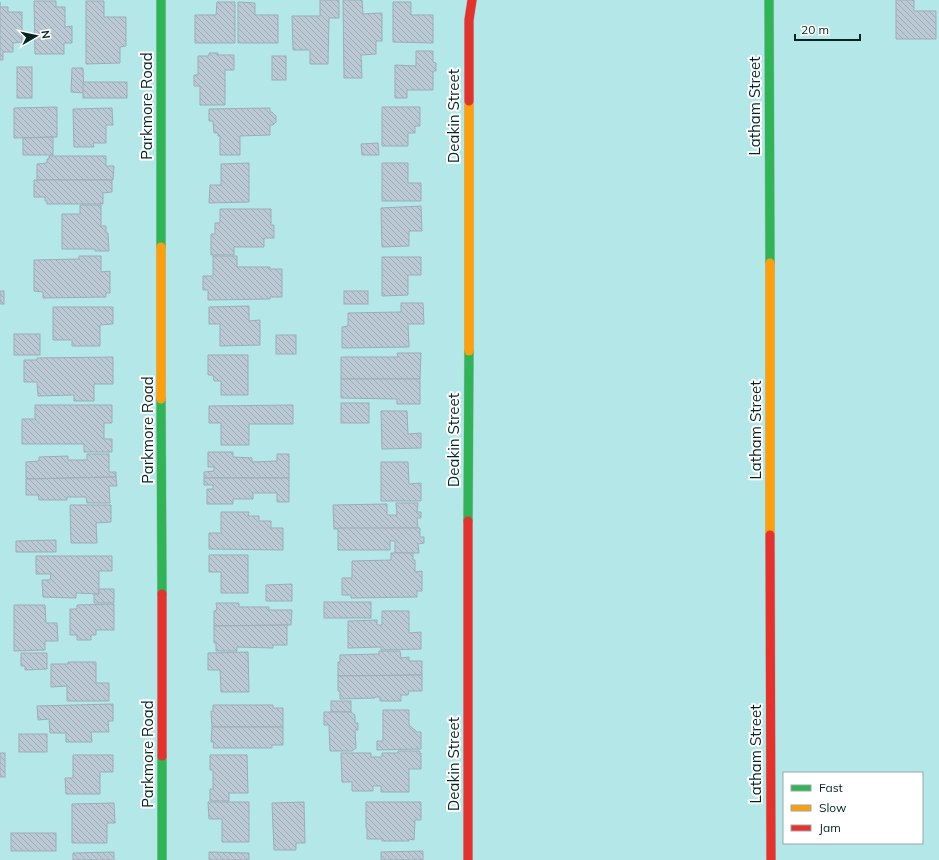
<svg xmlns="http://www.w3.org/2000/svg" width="939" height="860" font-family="Mulish,sans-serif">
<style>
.building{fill:url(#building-back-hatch);stroke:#9dadb7}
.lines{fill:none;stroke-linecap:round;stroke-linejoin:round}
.fast-casing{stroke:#9cc3c3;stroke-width:10}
.slow-casing{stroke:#9cc3c3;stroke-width:10}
.jam-casing{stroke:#9cc3c3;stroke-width:10}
.fast{stroke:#30b455;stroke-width:9}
.slow{stroke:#ff9f0a;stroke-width:9}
.jam{stroke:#e5322d;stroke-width:9}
.labels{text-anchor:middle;stroke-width:4;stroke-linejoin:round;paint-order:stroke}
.street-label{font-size:15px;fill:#042323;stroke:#fff}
</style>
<defs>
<pattern id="building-back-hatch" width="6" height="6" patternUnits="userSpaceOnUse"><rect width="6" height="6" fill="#bac9d4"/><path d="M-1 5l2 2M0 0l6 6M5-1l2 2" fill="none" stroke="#9eacb6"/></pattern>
</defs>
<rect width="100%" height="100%" fill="#b4e7e7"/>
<g class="building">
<polygon points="320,0 339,0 339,18 329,18 328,64 310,64 310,50 293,50 292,16 320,16"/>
<polygon points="343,0 362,0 363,14 382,13 382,41 376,41 376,54 361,55 362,78 344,78"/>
<polygon points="896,0 914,0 914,11 936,11 936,39 896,39"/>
<polygon points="34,1 56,1 56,7 65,7 65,27 72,26 72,43 64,43 64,54 35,54"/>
<polygon points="86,1 104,1 104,17 126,17 126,46 120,47 120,63 86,64"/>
<polygon points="0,2 0,7 8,7 8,12 22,12 22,42 13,43 13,52 3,52 3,60 0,60"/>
<polygon points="217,2 235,2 235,43 195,43 195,15 216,15"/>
<polygon points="238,2 255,3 255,15 278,15 278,43 238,43"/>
<polygon points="393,2 411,2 411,15 433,15 433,43 393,42"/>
<polygon points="416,51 433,51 433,62 436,63 436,71 433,71 433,90 407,90 407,98 395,98 395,65 416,66"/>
<polygon points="209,53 218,53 218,55 234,55 234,70 225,70 225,105 200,105 200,86 194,86 194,75 198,75 198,56 209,56"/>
<rect x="272" y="56" width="14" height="24"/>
<rect x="17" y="67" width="15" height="31"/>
<polygon points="72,68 83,68 84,93 71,92"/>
<rect x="83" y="82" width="44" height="16"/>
<polygon points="57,107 57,137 14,138 14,108"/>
<polygon points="382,107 420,107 420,126 415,126 415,133 408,133 408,146 382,146"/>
<polygon points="112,108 113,125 106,125 106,143 93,143 94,147 74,147 73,109"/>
<polygon points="270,108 270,112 272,112 276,116 276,122 273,125 270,125 270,135 240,136 240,155 220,155 220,136 218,136 218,133 214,133 213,121 209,121 209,109"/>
<polygon points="53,137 53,155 23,155 23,138"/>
<polygon points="378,143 379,155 362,155 361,144"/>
<polygon points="49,156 106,156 106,166 114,166 113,180 37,180 37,164 47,163 47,159 49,159"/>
<polygon points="249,163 249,202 209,203 210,185 221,185 221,164"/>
<polygon points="382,163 408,163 408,183 421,183 421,201 382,201"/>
<polygon points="34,180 112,180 112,192 103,193 103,204 47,204 47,201 45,201 45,197 34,197"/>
<polygon points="80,205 101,205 101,226 106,226 106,233 108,233 109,251 95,251 95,249 62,249 62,214 80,214"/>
<polygon points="421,206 422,231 409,231 409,246 382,247 381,208"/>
<polygon points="220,209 271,209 271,225 274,225 274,238 264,238 264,247 234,247 234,255 211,255 211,234 215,234 215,223 220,223"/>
<polygon points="79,256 101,256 101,272 110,271 110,293 106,293 106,297 43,298 43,292 34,291 34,260 79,259"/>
<polygon points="213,256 237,256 237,267 270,267 270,269 282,269 282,297 270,297 270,299 208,300 208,290 203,290 203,276 213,276"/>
<polygon points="382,257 421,257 421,275 408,275 408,295 382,296"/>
<rect x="0" y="291" width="4" height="13"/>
<rect x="344" y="291" width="24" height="13"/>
<polygon points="401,303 423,303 424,324 408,324 409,347 342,348 342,327 348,326 348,313 401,312"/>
<polygon points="249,306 249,321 260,320 260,345 220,346 220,324 209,324 209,307"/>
<polygon points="53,307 113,307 113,324 100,325 100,346 72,346 72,340 53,340"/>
<rect x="14" y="334" width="26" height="21"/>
<rect x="276" y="335" width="20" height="19"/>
<polygon points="397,353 421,353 420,379 341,379 341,357 398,357"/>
<polygon points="208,355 248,355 248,395 221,395 221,381 214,381 213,375 208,375"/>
<polygon points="113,357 113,384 94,384 94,401 74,401 74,395 38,396 37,382 24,382 24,360 37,360 37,358"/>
<polygon points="341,379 420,379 420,404 397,404 397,399 341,398"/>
<rect x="341" y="403" width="28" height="20"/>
<polygon points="35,405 112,405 112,423 104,423 104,439 112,439 112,452 84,452 84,444 22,444 22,419 35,419"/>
<polygon points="293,405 293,424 249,424 249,445 221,445 221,423 209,423 209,406"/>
<polygon points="381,411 407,411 408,434 421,433 421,448 382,449"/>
<polygon points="208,452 233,452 233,457 252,458 252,462 277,461 277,454 289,454 289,478 204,478 204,472 214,471 214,467 208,467"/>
<polygon points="87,454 109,454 109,472 116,472 116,477 26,479 26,462 39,461 39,457 68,456 68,460 87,460"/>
<polygon points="381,462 408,462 409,484 421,483 421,501 381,501"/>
<polygon points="116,477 117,486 109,486 110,503 87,503 86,497 67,497 67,500 39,500 38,495 26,495 26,479"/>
<polygon points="204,478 289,478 289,502 277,502 277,493 253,493 253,499 233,499 233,504 207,504 207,489 213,489 213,485 204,485"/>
<polygon points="396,503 418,503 417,512 421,512 421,518 417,518 418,528 334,529 333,505 387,504 387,515 397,515"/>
<polygon points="70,505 111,505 111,522 96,523 97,543 71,543"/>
<polygon points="221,512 249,512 248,516 259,516 259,521 271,521 271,528 283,528 283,550 209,549 209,533 221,533"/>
<polygon points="338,528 420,528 420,537 424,537 424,543 418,544 419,553 395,553 395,541 390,541 390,550 338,550"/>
<polygon points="56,540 56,552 16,552 16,541"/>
<polygon points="391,553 413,553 413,560 415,560 415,572 422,571 422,591 417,591 417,597 351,598 351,595 342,595 342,578 352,578 352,561 391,560"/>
<polygon points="209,555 248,555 248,593 221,593 221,572 209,572"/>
<polygon points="36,556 112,556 112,571 99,571 99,594 76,593 76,598 43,597 42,580 50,580 51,574 36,574"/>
<polygon points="292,584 292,601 266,601 266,585"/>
<polygon points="99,589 114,589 114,603 94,603 94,594 99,594"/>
<rect x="324" y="602" width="47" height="16"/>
<polygon points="216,603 239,603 239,607 269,607 269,610 292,610 291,625 214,626 214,611 217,610"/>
<polygon points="114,604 114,630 96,630 96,635 91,635 91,640 77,640 77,635 70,635 70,609 77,609 77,605"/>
<polygon points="14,605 45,605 46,623 57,623 58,641 45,641 45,650 14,651"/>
<polygon points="382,611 409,611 409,633 421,632 421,649 381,650 381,647 348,648 348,621 377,620 377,625 382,625"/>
<polygon points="287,625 287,645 273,645 273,648 237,647 237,651 216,651 216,643 214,643 214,626"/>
<polygon points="379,651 400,651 401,658 409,657 409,661 422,661 422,675 338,676 338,662 340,662 340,655 379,654"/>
<polygon points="248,652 249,692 221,692 220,670 208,670 208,653"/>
<polygon points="21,653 47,653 47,669 25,670 25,666 21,666"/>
<polygon points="68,662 96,662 96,683 109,683 109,701 67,701 67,686 51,687 51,664 68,664"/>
<polygon points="422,675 422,691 409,691 408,695 401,695 401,701 380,701 380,697 375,697 375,698 340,699 340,691 338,691 338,676"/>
<rect x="331" y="701" width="20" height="11"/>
<polygon points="113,704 113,721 108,721 109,732 91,732 92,742 66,742 66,733 50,733 49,719 38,720 37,706"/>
<polygon points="213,705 273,705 273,708 283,708 283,727 212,727 211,711 213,711"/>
<polygon points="383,710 409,710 409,725 417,732 421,732 421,749 377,750 377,741 383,741"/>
<polygon points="324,712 351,712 355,715 355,723 358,723 358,730 355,730 356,748 352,751 330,751 329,725 324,725"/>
<polygon points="212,727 283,727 283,745 272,745 272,748 213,748 214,742 211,742"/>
<rect x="19" y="734" width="28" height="18"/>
<polygon points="398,751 420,751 420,754 421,753 421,769 409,769 409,792 381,792 381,786 373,786 373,791 352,791 352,782 342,782 341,753 371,753 371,757 382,757 382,753 398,753"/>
<rect x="0" y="753" width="5" height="24"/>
<polygon points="73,755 113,755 113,772 100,772 100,794 66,794 65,778 73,778"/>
<polygon points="210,755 247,755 248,793 229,793 229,801 210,801 210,789 213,789 213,770 210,770"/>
<polygon points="208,802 249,802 249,842 222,842 222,819 209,819"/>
<polygon points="304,802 305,843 296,843 296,850 274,850 272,803"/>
<polygon points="366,802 421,802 421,820 415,820 414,840 409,839 409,841 382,841 382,839 367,839 367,828 366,828"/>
<polygon points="114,803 115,823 107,823 107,843 72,843 72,804"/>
<rect x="11" y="833" width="45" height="18"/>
<polygon points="423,851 423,860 381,860 381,852"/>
<polygon points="114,852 114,860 73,860 73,853"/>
<polygon points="209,852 249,853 249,860 209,860"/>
</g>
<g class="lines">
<defs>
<g id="fast">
<polyline points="161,0 161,247"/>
<polyline points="769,0 770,263"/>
<polyline points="161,399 162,594"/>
<polyline points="468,521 469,351"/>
<polyline points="162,756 162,860"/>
</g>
<g id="slow">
<polyline points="161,247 161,399"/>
<polyline points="770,263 770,535"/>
<polyline points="469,351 469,101"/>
</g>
<g id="jam">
<polyline points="469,101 469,20 472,0"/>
<polyline points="770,535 771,860"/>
<polyline points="162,594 162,756"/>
<polyline points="468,860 468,521"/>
</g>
</defs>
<use href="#fast" class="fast-casing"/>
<use href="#slow" class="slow-casing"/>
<use href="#jam" class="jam-casing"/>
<use href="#fast" class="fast"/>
<use href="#slow" class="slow"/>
<use href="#jam" class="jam"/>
</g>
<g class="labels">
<g class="street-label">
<text transform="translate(147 106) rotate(-90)" y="5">Parkmore Road</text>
<text transform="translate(755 106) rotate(-90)" y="5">Latham Street</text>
<text transform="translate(454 116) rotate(-90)" y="5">Deakin Street</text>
<text transform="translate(148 430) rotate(-90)" y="5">Parkmore Road</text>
<text transform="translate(756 430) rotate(-90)" y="5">Latham Street</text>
<text transform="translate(454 440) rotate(-90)" y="5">Deakin Street</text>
<text transform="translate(148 754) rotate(-90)" y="5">Parkmore Road</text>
<text transform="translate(756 754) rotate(-90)" y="5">Latham Street</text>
<text transform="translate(454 764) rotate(-90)" y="5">Deakin Street</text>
</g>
</g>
<rect x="783" y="772" width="140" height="72" fill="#ffffff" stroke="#9ba7a7"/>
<rect x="791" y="785" width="20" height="6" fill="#30b455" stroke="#9ba7a7"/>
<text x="819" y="792" font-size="12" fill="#042323">Fast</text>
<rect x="791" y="805" width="20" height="6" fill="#ff9f0a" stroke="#9ba7a7"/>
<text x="819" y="812" font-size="12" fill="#042323">Slow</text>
<rect x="791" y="825" width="20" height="6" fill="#e5322d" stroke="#9ba7a7"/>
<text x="819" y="832" font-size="12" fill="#042323">Jam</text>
<g transform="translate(36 36) rotate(81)" stroke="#ffffff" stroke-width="3" paint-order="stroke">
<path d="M0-3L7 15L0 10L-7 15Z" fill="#042323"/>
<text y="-6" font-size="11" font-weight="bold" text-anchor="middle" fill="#042323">N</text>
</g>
<path d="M795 34v6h65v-6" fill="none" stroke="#042323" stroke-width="2"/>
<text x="801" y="34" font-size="12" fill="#042323" stroke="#ffffff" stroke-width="3" paint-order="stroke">20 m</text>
</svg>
